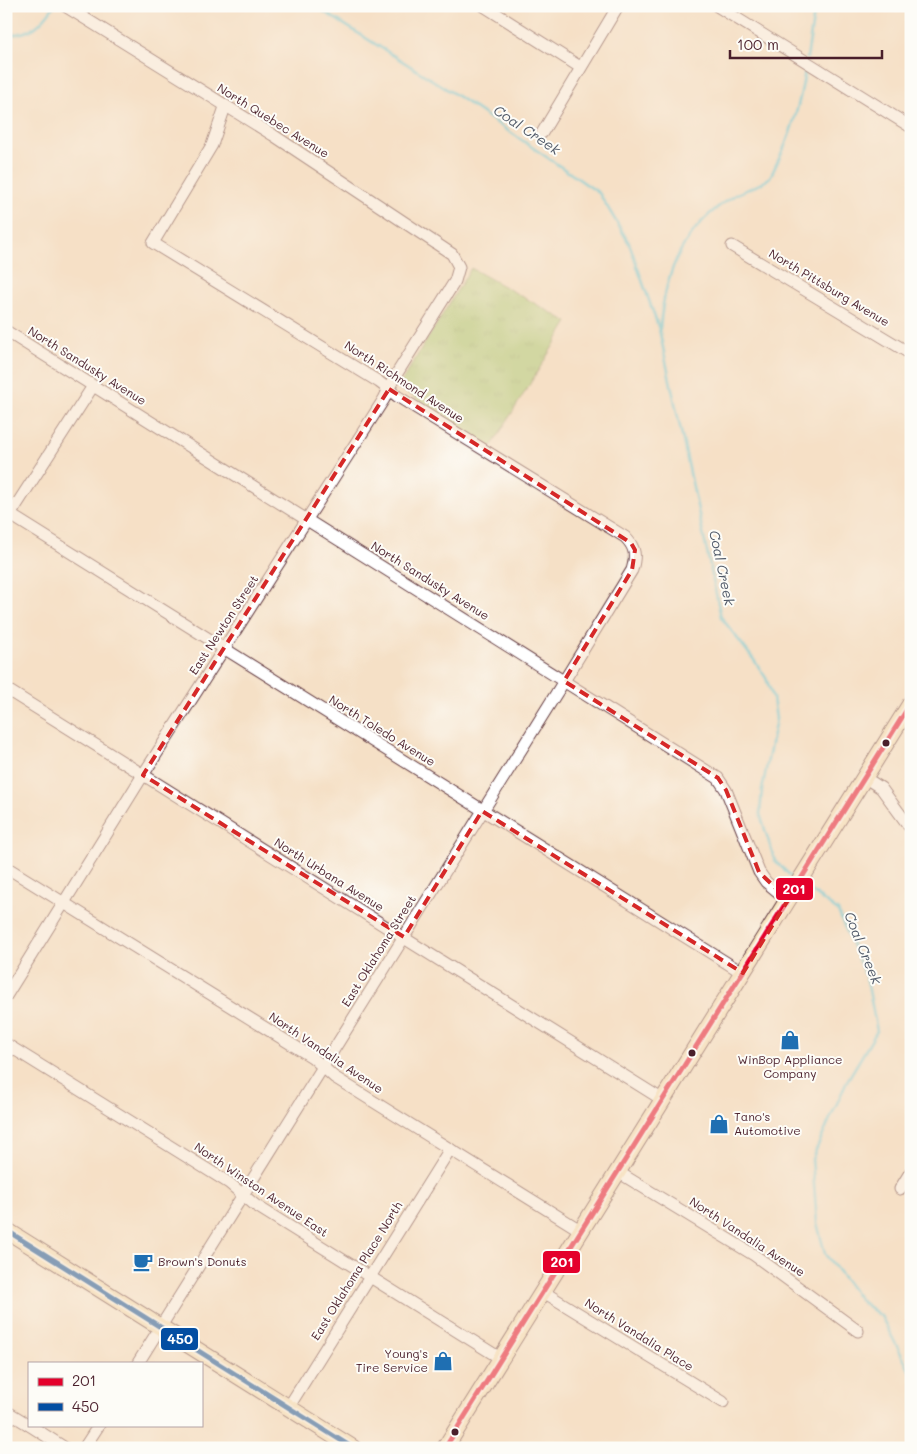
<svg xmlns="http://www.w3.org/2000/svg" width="917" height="1454" font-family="Mali,sans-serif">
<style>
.grass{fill:url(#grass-tufts);stroke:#787650}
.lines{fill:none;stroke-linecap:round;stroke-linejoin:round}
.stream{stroke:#5fc7db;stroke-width:3}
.street-casing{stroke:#643c42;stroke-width:13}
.secondary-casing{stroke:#643c42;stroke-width:18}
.street{stroke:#fff;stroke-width:11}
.secondary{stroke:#f9e7c3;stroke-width:16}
.bus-1-casing{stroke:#fdfcf7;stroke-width:9}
.bus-2-casing{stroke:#fdfcf7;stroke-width:9}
.bus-1{stroke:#e4002b;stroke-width:5}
.bus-2{stroke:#034ea2;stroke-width:5}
.marked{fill:none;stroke:#d62828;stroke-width:4;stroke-dasharray:10 6;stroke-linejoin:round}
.bus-dot{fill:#4a1f2b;stroke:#fdfcf7;stroke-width:2}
.labels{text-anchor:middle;stroke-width:4;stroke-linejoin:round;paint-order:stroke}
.street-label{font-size:12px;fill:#4a1f2b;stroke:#fdfcf7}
.poi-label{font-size:12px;fill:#4a1f2b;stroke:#fdfcf7;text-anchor:start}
.water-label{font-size:14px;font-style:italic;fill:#515a69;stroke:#fdfcf7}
.line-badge{stroke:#fdfcf7;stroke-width:2}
.badge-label{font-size:14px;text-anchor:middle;font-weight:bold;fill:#fff}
</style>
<defs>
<pattern id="grass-tufts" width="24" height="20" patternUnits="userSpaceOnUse" patternTransform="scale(1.25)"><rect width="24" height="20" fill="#a7cc76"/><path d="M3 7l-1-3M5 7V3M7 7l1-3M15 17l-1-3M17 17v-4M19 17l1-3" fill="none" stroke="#91af66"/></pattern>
</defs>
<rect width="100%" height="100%" fill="#fdfcf7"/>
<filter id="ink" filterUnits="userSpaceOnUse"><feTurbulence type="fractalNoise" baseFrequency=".02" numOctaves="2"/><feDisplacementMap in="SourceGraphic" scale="10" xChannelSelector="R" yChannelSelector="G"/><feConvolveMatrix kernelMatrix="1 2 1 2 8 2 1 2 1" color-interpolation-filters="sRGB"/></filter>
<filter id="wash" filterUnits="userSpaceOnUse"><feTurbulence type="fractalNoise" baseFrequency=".0096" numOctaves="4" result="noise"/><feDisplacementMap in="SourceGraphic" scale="20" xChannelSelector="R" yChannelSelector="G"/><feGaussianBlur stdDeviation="1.12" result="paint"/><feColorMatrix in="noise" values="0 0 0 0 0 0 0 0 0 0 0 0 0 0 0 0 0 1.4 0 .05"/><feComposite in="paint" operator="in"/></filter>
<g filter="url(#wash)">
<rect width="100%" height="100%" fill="#f5e0c6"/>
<polygon class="grass" points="471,268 568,322 491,447 398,387"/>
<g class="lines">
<g class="stream">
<polyline points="315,6 456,95 599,193 629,243 659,329 721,617 754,660 766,678 773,698 776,719 762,790 760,814 775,861 794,879"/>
<path d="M6,35c26,-1 34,-9 48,-29"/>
<polyline points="807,58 815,6"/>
<path d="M660,328c5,-59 24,-101 75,-133 10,-6 26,-9 34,-17 3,-3 5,-9 7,-13 17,-32 25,-66 30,-101"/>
<polyline points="803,885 838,911 867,980 877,1031 847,1081 812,1159 817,1223 825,1254 862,1302 881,1316 911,1373"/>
</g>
</g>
</g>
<g filter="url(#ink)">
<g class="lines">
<defs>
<g id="street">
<polyline points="484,6 580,67"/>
<polyline points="717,6 911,127"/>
<polyline points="542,133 618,6"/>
<polyline points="732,246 911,354"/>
<polyline points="6,331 718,778 726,790 759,872 766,882 788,900"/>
<polyline points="6,512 743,973"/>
<polyline points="10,515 93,386"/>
<polyline points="6,689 663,1100"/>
<polyline points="864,777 881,788 911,829"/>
<polyline points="6,867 312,1057 334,1077 580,1230"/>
<polyline points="6,996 143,775 384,399 394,378 455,281 459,267 452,254 273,135 65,6"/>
<polyline points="6,1044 229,1183 255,1205 500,1358"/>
<polyline points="618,1172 754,1255 858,1331"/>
<polyline points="900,1189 911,1171"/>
<polyline points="542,1291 723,1402"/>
<path d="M138,1363l426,-682 68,-111c4,-14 4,-22 -7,-33l-228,-141 -18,-14 -226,-139 59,-98 13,-38"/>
<polyline points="288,1408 450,1149"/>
<polyline points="6,1411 29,1425"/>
<polyline points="29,1425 65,1448"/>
<polyline points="84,1448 99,1425"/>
</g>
<g id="secondary">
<polyline points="6,1230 353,1448"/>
<polyline points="445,1448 911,703"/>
</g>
</defs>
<use href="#street" class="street-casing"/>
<use href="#secondary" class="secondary-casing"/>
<use href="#street" class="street"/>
<use href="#secondary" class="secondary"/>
<defs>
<polyline id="bus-1" points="445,1448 911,703"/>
<polyline id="bus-2" points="6,1230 353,1448"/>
</defs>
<use href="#bus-1" class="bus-1-casing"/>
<use href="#bus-2" class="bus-2-casing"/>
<use href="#bus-1" class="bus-1"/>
<use href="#bus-2" class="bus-2"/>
</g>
</g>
<path d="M0 0H917V1454H0ZM389,389l242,154 4,7 -3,20 -68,111 154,97 8,12 33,82 29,28 -45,73 -261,-162 -78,126 -261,-162z" fill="#f5e0c6" fill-opacity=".55" fill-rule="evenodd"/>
<path class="marked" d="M389,389l242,154 4,7 -3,20 -68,111 154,97 8,12 33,82 29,28 -45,73 -261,-162 -78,126 -261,-162z"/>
<defs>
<symbol id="shop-bare" viewBox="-9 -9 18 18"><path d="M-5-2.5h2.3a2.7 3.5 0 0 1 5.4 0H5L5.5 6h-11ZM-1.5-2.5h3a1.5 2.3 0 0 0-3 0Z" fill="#1f6fb2" stroke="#fdfcf7" stroke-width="2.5" paint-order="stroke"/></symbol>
<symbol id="cafe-bare" viewBox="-9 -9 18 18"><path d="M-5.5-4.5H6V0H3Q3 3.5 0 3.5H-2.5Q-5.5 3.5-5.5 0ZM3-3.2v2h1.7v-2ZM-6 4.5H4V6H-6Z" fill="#1f6fb2" stroke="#fdfcf7" stroke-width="2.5" paint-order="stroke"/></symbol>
</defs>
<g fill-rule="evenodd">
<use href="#shop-bare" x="776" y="1026" width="28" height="28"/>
<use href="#shop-bare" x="705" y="1110" width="28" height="28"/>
<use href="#cafe-bare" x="129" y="1248" width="28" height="28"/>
<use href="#shop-bare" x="429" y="1347" width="28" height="28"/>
</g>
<g class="bus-dot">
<circle cx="886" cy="743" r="4.5"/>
<circle cx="692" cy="1053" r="4.5"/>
<circle cx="455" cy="1432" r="4.5"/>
</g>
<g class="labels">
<g class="street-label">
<text transform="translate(273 121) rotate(32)" y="4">North Quebec Avenue</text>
<text transform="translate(829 288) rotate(31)" y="4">North Pittsburg Avenue</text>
<text transform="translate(87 366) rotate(32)" y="4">North Sandusky Avenue</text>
<text transform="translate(404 382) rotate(33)" y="4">North Richmond Avenue</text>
<text transform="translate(430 581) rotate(32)" y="4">North Sandusky Avenue</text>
<text transform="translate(224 625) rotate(-57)" y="4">East Newton Street</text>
<text transform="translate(382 731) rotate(32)" y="4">North Toledo Avenue</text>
<text transform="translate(329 875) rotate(32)" y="4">North Urbana Avenue</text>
<text transform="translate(379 951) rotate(-58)" y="4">East Oklahoma Street</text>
<text transform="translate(326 1053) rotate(34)" y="4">North Vandalia Avenue</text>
<text transform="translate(261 1190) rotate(34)" y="4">North Winston Avenue East</text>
<text transform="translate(747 1237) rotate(33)" y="4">North Vandalia Avenue</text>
<text transform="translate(357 1271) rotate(-58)" y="4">East Oklahoma Place North</text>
<text transform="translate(639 1335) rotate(32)" y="4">North Vandalia Place</text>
</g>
<g class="poi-label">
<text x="790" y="1064" text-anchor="middle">WinBop Appliance<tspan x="790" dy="14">Company</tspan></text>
<text x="734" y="1121">Tano's<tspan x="734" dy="14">Automotive</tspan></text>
<text x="158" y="1266">Brown's Donuts</text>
<text x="428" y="1358" text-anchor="end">Young's<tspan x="428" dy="14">Tire Service</tspan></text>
</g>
<g class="water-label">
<text transform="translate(527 130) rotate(34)" y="5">Coal Creek</text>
<text transform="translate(722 568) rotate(78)" y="5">Coal Creek</text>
<text transform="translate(863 948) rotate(68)" y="5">Coal Creek</text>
</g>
</g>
<g class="line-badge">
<rect x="775" y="877" width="39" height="24" rx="5" fill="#e4002b"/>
<rect x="542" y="1250" width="39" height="24" rx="5" fill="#e4002b"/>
<rect x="160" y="1327" width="39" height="24" rx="5" fill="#034ea2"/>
</g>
<g class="badge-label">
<text x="794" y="894">201</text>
<text x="562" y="1267">201</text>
<text x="180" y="1344">450</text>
</g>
<rect width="917" height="1454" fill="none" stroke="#fdfcf7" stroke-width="25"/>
<rect x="28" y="1362" width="175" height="65" fill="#fdfcf7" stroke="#b5a4a5"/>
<rect x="38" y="1378" width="25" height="8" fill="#e4002b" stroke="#b5a4a5"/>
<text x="72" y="1386" font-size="15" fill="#4a1f2b">201</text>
<rect x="38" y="1403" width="25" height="8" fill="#034ea2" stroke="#b5a4a5"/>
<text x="72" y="1412" font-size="15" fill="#4a1f2b">450</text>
<path d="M730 50v8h152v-8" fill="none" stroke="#4a1f2b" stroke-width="2.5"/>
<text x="737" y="50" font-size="15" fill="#4a1f2b" stroke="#fdfcf7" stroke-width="4" paint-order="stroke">100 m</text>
</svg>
